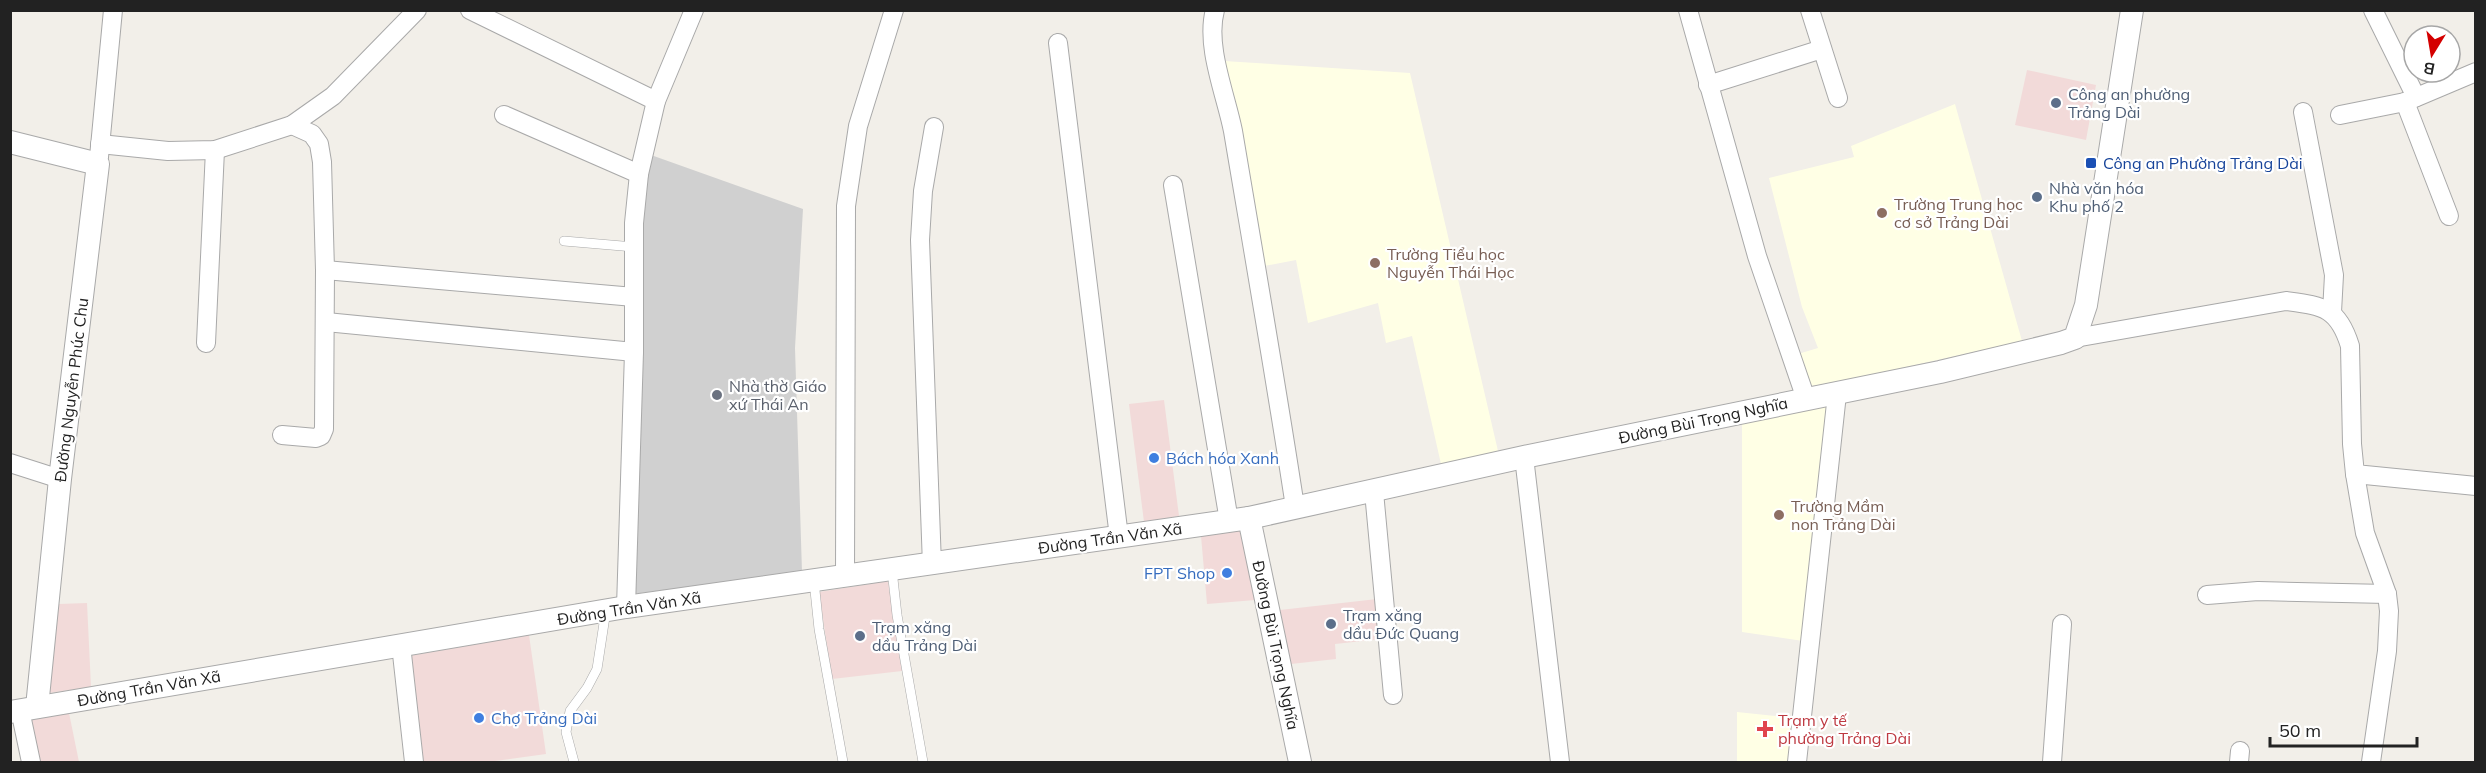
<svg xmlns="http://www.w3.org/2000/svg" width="2486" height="773" font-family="Mulish,sans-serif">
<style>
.commercial{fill:#f2dad9}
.education{fill:#ffffe5}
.religious{fill:#d0d0d0}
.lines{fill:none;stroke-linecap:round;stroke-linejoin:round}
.service-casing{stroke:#a9a9a9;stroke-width:10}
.minor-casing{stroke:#a9a9a9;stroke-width:20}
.tertiary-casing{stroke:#a9a9a9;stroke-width:24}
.service{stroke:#fff;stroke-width:9}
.minor{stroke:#fff;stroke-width:18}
.tertiary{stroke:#fff;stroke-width:22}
.service-dot{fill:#5c6f8a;stroke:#fff;stroke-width:2}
.transit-dot{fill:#1a4fb4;stroke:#fff;stroke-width:2}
.education-dot{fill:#8d6e63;stroke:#fff;stroke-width:2}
.worship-dot{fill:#6b7280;stroke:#fff;stroke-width:2}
.shop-dot{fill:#3f7fe0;stroke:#fff;stroke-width:2}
.health-dot{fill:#e0444e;stroke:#fff;stroke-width:2}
.labels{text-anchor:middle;stroke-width:4.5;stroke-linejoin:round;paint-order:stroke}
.service-label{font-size:16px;fill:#4e5e75;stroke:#fff;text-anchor:start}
.transit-label{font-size:16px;fill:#164399;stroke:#fff;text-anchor:start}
.education-label{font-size:16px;fill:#785e54;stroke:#fff;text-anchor:start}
.worship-label{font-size:16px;fill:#5b616d;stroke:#fff;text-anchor:start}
.street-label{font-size:16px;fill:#222;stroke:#fff}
.shop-label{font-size:16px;fill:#366cbe;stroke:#fff;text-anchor:start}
.health-label{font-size:16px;fill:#be3a42;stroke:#fff;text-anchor:start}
</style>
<rect width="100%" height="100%" fill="#f2efe9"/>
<g class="commercial">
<polygon points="2027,70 2096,85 2086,140 2015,125"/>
<polygon points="1164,400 1179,516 1144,522 1129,404"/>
<polygon points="1240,530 1255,600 1207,604 1201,536"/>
<polygon points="888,581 902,671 832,679 819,592"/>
<polygon points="1377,599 1381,639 1335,644 1336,659 1291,664 1280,610"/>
<polygon points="87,603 91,687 49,693 59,604"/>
<polygon points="529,635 546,754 488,762 422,762 409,656"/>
<polygon points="69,713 79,762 38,762 29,720"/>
</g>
<g class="education">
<polygon points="1224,61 1410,73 1498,451 1441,464 1412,336 1386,343 1378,303 1308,323 1296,260 1264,266"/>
<polygon points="1955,104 2022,341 1834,383 1810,386 1798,354 1818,348 1802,307 1769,178 1854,157 1851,146"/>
<polygon points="1828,406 1803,641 1742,632 1742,424"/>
<polygon points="1737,712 1794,718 1790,762 1737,762"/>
</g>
<polygon class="religious" points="651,155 803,209 795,348 802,572 633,594 640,222"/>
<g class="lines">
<defs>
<g id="service">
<polyline points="564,241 634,247"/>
<polyline points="892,570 897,615 923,762"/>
<polyline points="814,581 819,629 843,762"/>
<polyline points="574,762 566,732 570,711 587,688 597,669 606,610"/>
</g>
<g id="minor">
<polyline points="470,10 656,101"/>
<path d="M1215,10c-10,36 11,85 18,121 21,125 43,251 62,376"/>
<polyline points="1688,10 1757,256 1806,399"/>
<polyline points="1810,10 1838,98"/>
<polyline points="2373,10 2416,97"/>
<polyline points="1058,43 1119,537"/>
<polyline points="1708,85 1822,49"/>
<polyline points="2405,102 2449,216"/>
<polyline points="2303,112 2334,275 2332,312"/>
<polyline points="504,115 639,174"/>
<polyline points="2340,115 2405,102 2476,72"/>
<polyline points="100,144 168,151 215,150 292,125 333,96 417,10"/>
<polyline points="99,157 113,10"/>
<polyline points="1173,185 1229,521"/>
<polyline points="325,270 634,297"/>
<polyline points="326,322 634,352"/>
<path d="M2075,338l211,-37c37,5 52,6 64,45l2,98 3,30 121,12"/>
<polyline points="206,343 215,150"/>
<polyline points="282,435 316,438 321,436 324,429 325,270 322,162 319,144 312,134 292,125"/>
<polyline points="1524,457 1560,762"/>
<polyline points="10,463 60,479"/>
<polyline points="2355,474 2365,533 2387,594 2389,611 2387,651 2371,762"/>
<polyline points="1374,492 1393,695"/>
<polyline points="932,565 920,240 923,191 934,127"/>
<polyline points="845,577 846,206 858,126 894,10"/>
<polyline points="2207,595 2258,591 2387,594"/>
<polyline points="626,607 634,352 634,223 639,174 656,101 694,10"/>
<polyline points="401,645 414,762"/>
<polyline points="20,710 31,762"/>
<polyline points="1797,762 1837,394"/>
<polyline points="2052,762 2062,624"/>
<polyline points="2239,762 2240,751"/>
</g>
<g id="tertiary">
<polyline points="10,142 98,164 60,479 37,707"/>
<polyline points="1249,518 1300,762"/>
<polyline points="10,712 626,607 1249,518 1524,457 1940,372 2061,343 2075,338 2086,305 2132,10"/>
</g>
</defs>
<use href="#service" class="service-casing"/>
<use href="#minor" class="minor-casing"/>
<use href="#tertiary" class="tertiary-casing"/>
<use href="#service" class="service"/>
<use href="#minor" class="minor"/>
<use href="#tertiary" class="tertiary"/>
</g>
<g class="service-dot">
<circle cx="2056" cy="103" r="6"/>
<circle cx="2037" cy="197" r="6"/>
<circle cx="1331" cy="624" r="6"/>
<circle cx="860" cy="636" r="6"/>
</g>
<rect class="transit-dot" x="2085" y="157" width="12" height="12" rx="3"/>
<g class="education-dot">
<circle cx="1882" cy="213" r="6"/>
<circle cx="1375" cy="263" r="6"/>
<circle cx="1779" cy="515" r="6"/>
</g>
<circle class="worship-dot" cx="717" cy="395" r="6"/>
<g class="shop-dot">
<circle cx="1154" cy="458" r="6"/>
<circle cx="1227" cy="573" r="6"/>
<circle cx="479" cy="718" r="6"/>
</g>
<path class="health-dot" d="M1762 720h6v6h6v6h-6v6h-6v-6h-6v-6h6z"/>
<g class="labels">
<g class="service-label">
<text x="2068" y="100">Công an phường<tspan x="2068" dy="18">Trảng Dài</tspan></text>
<text x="2049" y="194">Nhà văn hóa<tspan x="2049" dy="18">Khu phố 2</tspan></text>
<text x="1343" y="621">Trạm xăng<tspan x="1343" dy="18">dầu Đức Quang</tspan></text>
<text x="872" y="633">Trạm xăng<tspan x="872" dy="18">dầu Trảng Dài</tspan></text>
</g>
<g class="transit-label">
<text x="2103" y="169">Công an Phường Trảng Dài</text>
</g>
<g class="education-label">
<text x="1894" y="210">Trường Trung học<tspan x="1894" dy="18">cơ sở Trảng Dài</tspan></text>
<text x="1387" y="260">Trường Tiểu học<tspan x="1387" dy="18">Nguyễn Thái Học</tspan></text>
<text x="1791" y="512">Trường Mầm<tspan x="1791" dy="18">non Trảng Dài</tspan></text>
</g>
<g class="worship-label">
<text x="729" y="392">Nhà thờ Giáo<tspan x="729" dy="18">xứ Thái An</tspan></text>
</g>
<g class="street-label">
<text transform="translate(71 390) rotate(-83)" y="6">Đường Nguyễn Phúc Chu</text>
<text transform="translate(1703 420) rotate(-12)" y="6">Đường Bùi Trọng Nghĩa</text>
<text transform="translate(1110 538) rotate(-8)" y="6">Đường Trần Văn Xã</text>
<text transform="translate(629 608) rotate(-9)" y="6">Đường Trần Văn Xã</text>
<text transform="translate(1276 645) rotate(78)" y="6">Đường Bùi Trọng Nghĩa</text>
<text transform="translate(149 688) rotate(-10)" y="6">Đường Trần Văn Xã</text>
</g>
<g class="shop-label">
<text x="1166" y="464">Bách hóa Xanh</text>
<text x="1215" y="579" text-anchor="end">FPT Shop</text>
<text x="491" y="724">Chợ Trảng Dài</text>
</g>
<g class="health-label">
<text x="1778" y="726">Trạm y tế<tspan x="1778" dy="18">phường Trảng Dài</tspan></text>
</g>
</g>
<rect width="2486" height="773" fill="none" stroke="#222222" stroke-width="24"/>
<g transform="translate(2432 54) rotate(191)"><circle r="28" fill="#ffffff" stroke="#a7a7a7" stroke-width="1.5"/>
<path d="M0-4.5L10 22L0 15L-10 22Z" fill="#d40000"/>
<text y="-9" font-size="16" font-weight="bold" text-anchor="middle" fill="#222222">B</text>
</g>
<path d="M2270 737v9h147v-9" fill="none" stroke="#222222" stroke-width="3"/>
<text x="2279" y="737" font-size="18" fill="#222222" stroke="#ffffff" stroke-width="4.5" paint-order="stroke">50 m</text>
</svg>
